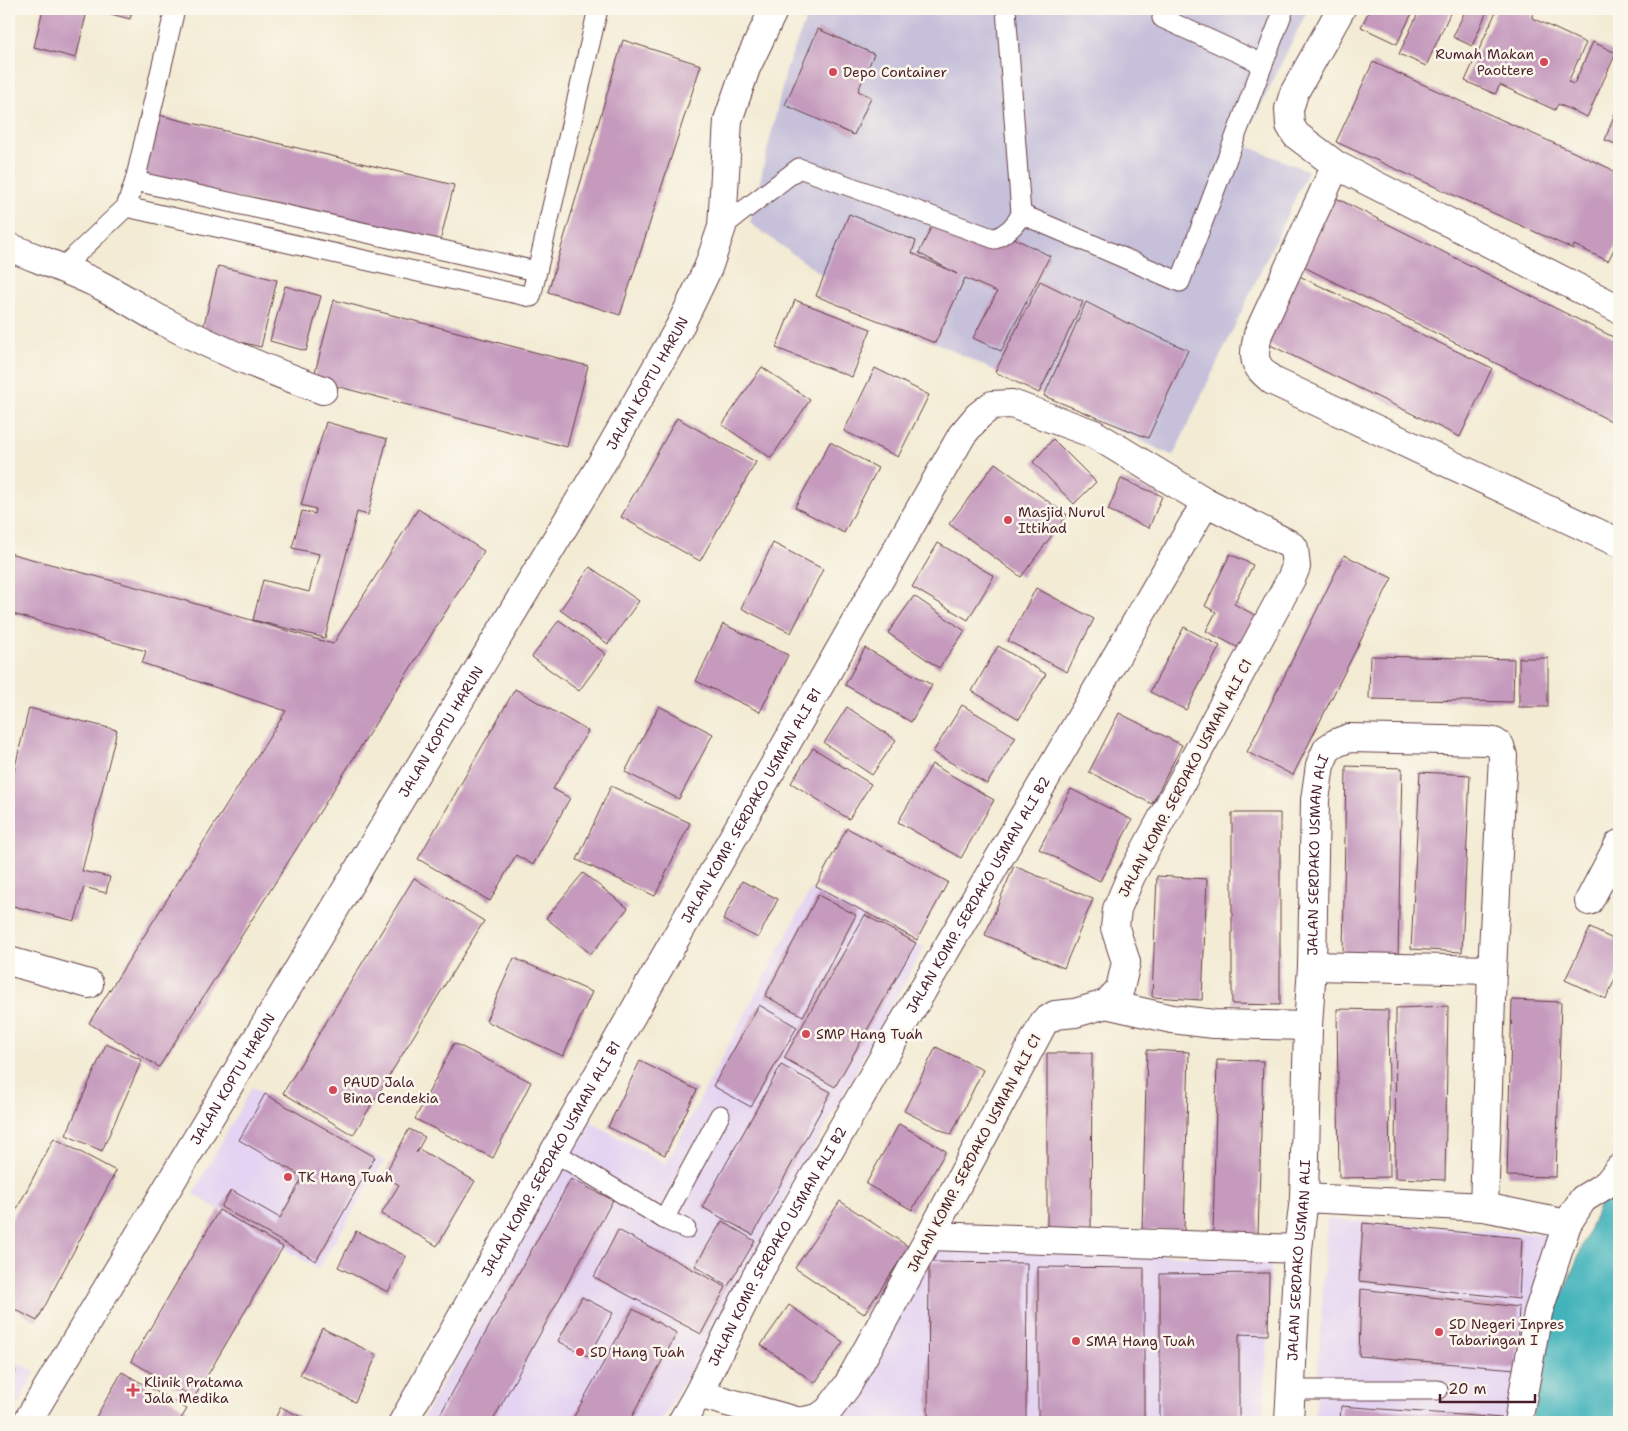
<svg xmlns="http://www.w3.org/2000/svg" width="1628" height="1431" font-family="'Shantell Sans',sans-serif">
<style>
.built{fill:#e4d3f2}
.industrial{fill:#c6c0da}
.water{fill:#43b3bb;stroke:#466973}
.building{fill:#c59abd}
.lines{fill:none;stroke-linecap:round;stroke-linejoin:round}
.service-casing{stroke:#633e44;stroke-width:21}
.minor-casing{stroke:#633e44;stroke-width:30}
.service{stroke:#fff;stroke-width:19}
.minor{stroke:#fff;stroke-width:28}
.poi-dot{fill:#d1495b;stroke:#fbf7ec;stroke-width:2}
.labels{text-anchor:middle;stroke-width:5;stroke-linejoin:round;paint-order:stroke}
.poi-label{font-size:14px;fill:#4a1f2b;stroke:#fbf7ec;text-anchor:start}
.street-label{font-size:14px;fill:#4a1f2b;stroke:#fbf7ec}
</style>
<rect width="100%" height="100%" fill="#fbf7ec"/>
<filter id="ink" filterUnits="userSpaceOnUse"><feTurbulence type="fractalNoise" baseFrequency=".02" numOctaves="2"/><feDisplacementMap in="SourceGraphic" scale="10" xChannelSelector="R" yChannelSelector="G"/><feConvolveMatrix kernelMatrix="1 2 1 2 8 2 1 2 1" color-interpolation-filters="sRGB"/></filter>
<filter id="wash" filterUnits="userSpaceOnUse"><feTurbulence type="fractalNoise" baseFrequency=".0096" numOctaves="4" result="noise"/><feDisplacementMap in="SourceGraphic" scale="20" xChannelSelector="R" yChannelSelector="G"/><feGaussianBlur stdDeviation="1.12" result="paint"/><feColorMatrix in="noise" values="0 0 0 0 0 0 0 0 0 0 0 0 0 0 0 0 0 1.4 0 .05"/><feComposite in="paint" operator="in"/></filter>
<g filter="url(#wash)">
<rect width="100%" height="100%" fill="#f3ebd4"/>
<g class="built">
<polygon points="811,889 924,947 740,1282 661,1422 421,1422 558,1172 589,1121 666,1164"/>
<polygon points="252,1087 384,1161 318,1269 193,1194"/>
<polygon points="1327,1219 1550,1235 1514,1422 1315,1422"/>
<polygon points="937,1245 1272,1260 1263,1422 838,1422"/>
<polygon points="9,1358 35,1372 9,1422"/>
</g>
<polygon class="industrial" points="810,9 1308,9 1242,144 1308,171 1173,456 878,315 750,223 787,67"/>
<polygon class="water" points="1619,1176 1619,1422 1531,1422 1555,1313 1604,1194"/>
<g id="blocks">
<g class="building">
<polygon points="43,9 81,9 87,11 76,58 34,47"/>
<polygon points="92,9 133,9 130,19"/>
<polygon points="1370,9 1414,9 1397,44 1361,27"/>
<polygon points="1420,9 1452,9 1426,66 1399,54"/>
<polygon points="1466,9 1488,9 1472,46 1453,37"/>
<polygon points="1497,9 1533,9 1532,18 1586,43 1568,82 1574,84 1593,42 1616,53 1587,117 1558,104 1555,110 1500,85 1495,94 1465,81"/>
<polygon points="818,29 874,54 858,91 871,97 854,135 785,105"/>
<polygon points="623,40 701,65 620,315 548,292"/>
<polygon points="1373,62 1609,168 1619,175 1619,239 1608,261 1574,245 1573,249 1336,142"/>
<polygon points="1619,102 1619,145 1605,140"/>
<polygon points="154,114 454,185 439,246 140,175"/>
<polygon points="1334,197 1619,340 1619,425 1300,265"/>
<polygon points="849,214 916,241 912,253 957,274 919,253 935,219 998,249 1006,234 1050,256 1001,351 973,338 997,292 965,278 935,343 816,296"/>
<polygon points="218,266 277,280 261,347 202,333"/>
<polygon points="1295,274 1492,368 1460,437 1262,341"/>
<polygon points="1040,281 1083,302 1039,393 995,372"/>
<polygon points="285,286 321,296 306,351 270,341"/>
<polygon points="334,300 588,366 567,447 313,380"/>
<polygon points="795,300 871,329 852,377 776,348"/>
<polygon points="1086,302 1125,322 1188,350 1148,438 1044,396"/>
<polygon points="762,367 810,400 771,458 722,425"/>
<polygon points="875,368 929,395 898,457 844,431"/>
<polygon points="677,418 756,462 700,561 621,517"/>
<polygon points="326,422 387,439 368,515 357,512 325,638 253,620 263,580 309,592 319,554 292,548 302,511 315,514 316,509 301,505"/>
<polygon points="1053,439 1096,482 1074,504 1033,462"/>
<polygon points="830,442 878,468 844,533 795,507"/>
<polygon points="995,463 1067,515 1021,577 949,524"/>
<polygon points="1121,479 1162,496 1149,528 1108,510"/>
<polygon points="418,509 484,551 159,1067 89,1023 286,711 142,663 146,651 9,613 9,553 162,594 333,644"/>
<polygon points="773,543 823,569 791,633 741,608"/>
<polygon points="938,543 994,576 968,620 912,587"/>
<polygon points="1230,554 1253,565 1234,604 1257,616 1241,649 1206,631 1216,612 1205,606"/>
<polygon points="1344,555 1392,578 1293,775 1247,752"/>
<polygon points="590,567 639,601 608,644 560,610"/>
<polygon points="1036,588 1094,619 1067,672 1008,641"/>
<polygon points="914,596 965,631 939,668 888,633"/>
<polygon points="559,620 606,654 579,691 532,657"/>
<polygon points="723,624 788,655 760,712 696,681"/>
<polygon points="1184,627 1220,646 1186,710 1150,692"/>
<polygon points="998,646 1046,674 1019,719 972,691"/>
<polygon points="865,648 932,685 911,722 845,685"/>
<polygon points="1370,656 1514,659 1513,702 1369,699"/>
<rect x="1519" y="658" width="29" height="49"/>
<polygon points="515,689 588,731 553,789 570,798 533,865 516,855 490,901 418,859"/>
<polygon points="962,705 1016,737 987,784 933,752"/>
<polygon points="659,706 713,734 679,799 625,772"/>
<polygon points="847,707 896,740 872,775 824,743"/>
<polygon points="29,708 117,730 82,871 110,877 106,893 84,887 75,921 9,905 9,792"/>
<polygon points="1119,713 1182,745 1152,804 1089,772"/>
<polygon points="813,748 871,784 849,819 791,783"/>
<polygon points="932,764 994,800 961,858 898,822"/>
<polygon points="1346,766 1402,768 1398,957 1343,956"/>
<polygon points="1420,772 1470,775 1462,952 1411,949"/>
<polygon points="611,786 690,823 655,896 577,860"/>
<polygon points="1071,789 1132,820 1100,881 1039,849"/>
<polygon points="1232,813 1280,813 1280,1005 1232,1004"/>
<polygon points="847,828 948,882 917,940 816,886"/>
<polygon points="1014,866 1093,899 1064,968 985,935"/>
<polygon points="583,873 628,908 591,954 546,918"/>
<polygon points="1157,876 1207,879 1202,1000 1152,997"/>
<polygon points="414,878 484,921 353,1135 283,1093"/>
<polygon points="742,881 778,899 758,938 723,920"/>
<polygon points="818,895 856,915 803,1016 765,996"/>
<polygon points="865,915 916,943 835,1087 784,1058"/>
<polygon points="1590,928 1619,942 1619,970 1606,999 1565,980"/>
<polygon points="514,958 592,992 563,1056 486,1021"/>
<polygon points="1512,1000 1561,1002 1556,1177 1507,1176"/>
<polygon points="759,1005 797,1027 751,1107 713,1086"/>
<polygon points="1448,1006 1445,1180 1395,1178 1396,1008"/>
<polygon points="1337,1009 1388,1010 1390,1177 1339,1178"/>
<polygon points="454,1043 531,1082 493,1158 415,1119"/>
<polygon points="106,1044 142,1060 102,1151 66,1135"/>
<polygon points="936,1047 983,1070 951,1135 904,1111"/>
<polygon points="1147,1050 1189,1052 1184,1231 1142,1230"/>
<polygon points="1047,1053 1092,1053 1091,1237 1047,1237"/>
<polygon points="1217,1060 1263,1061 1258,1236 1213,1235"/>
<polygon points="640,1061 697,1090 665,1155 608,1127"/>
<polygon points="781,1065 831,1092 753,1235 702,1207"/>
<polygon points="265,1094 375,1157 316,1261 221,1207 231,1190 280,1218 303,1177 239,1140"/>
<polygon points="899,1124 946,1151 912,1210 866,1184"/>
<polygon points="409,1129 425,1137 416,1153 419,1149 475,1181 437,1246 381,1214 399,1185 384,1176"/>
<polygon points="54,1138 116,1171 37,1321 9,1306 9,1224"/>
<polygon points="571,1179 613,1200 492,1422 436,1422"/>
<polygon points="840,1201 909,1247 864,1314 795,1268"/>
<polygon points="219,1210 283,1247 194,1398 131,1361"/>
<polygon points="722,1221 755,1241 728,1286 695,1266"/>
<polygon points="1363,1223 1522,1238 1519,1299 1359,1281"/>
<polygon points="618,1230 726,1287 701,1334 594,1277"/>
<polygon points="356,1231 406,1256 388,1292 338,1267"/>
<polygon points="929,1262 1027,1263 1026,1422 928,1422"/>
<polygon points="1038,1267 1144,1268 1144,1422 1038,1422"/>
<polygon points="1269,1273 1268,1335 1239,1334 1239,1422 1160,1422 1160,1274"/>
<polygon points="1361,1289 1519,1307 1516,1369 1359,1356"/>
<polygon points="582,1297 613,1313 589,1357 558,1341"/>
<polygon points="789,1305 843,1342 815,1383 761,1345"/>
<polygon points="633,1309 677,1333 629,1422 571,1422"/>
<polygon points="322,1328 377,1355 355,1402 300,1375"/>
<polygon points="9,1366 16,1371 9,1382"/>
<polygon points="122,1372 187,1409 179,1422 93,1422"/>
<polygon points="1341,1406 1502,1418 1501,1422 1340,1422"/>
<polygon points="281,1407 311,1422 273,1422"/>
</g>
</g>
</g>
<g filter="url(#ink)">
<use href="#blocks" fill-opacity="0" stroke="#633e44" stroke-width="1"/>
<g class="lines">
<defs>
<g id="service">
<polyline points="1006,9 1021,214 1180,282 1284,9"/>
<polyline points="1162,18 1263,64"/>
<polyline points="135,181 536,271"/>
<polyline points="126,207 531,297 598,9"/>
<path d="M722,227l77,-59 196,71c12,-7 20,-12 26,-25"/>
<polyline points="62,268 126,207 135,181 175,9"/>
<polyline points="554,1152 664,1219 686,1229"/>
<polyline points="664,1219 720,1115"/>
<polyline points="1291,1390 1438,1390"/>
</g>
<g id="minor">
<polyline points="1341,9 1294,93 1289,109 1290,125 1296,135 1336,165 1619,309"/>
<path d="M1336,165l-78,169c-5,25 -6,30 15,47l346,162"/>
<path d="M9,247c29,12 59,23 87,36 22,11 42,24 63,36 53,28 108,51 164,71"/>
<polyline points="1589,901 1619,844"/>
<polyline points="9,961 89,984"/>
<polyline points="1312,966 1492,970"/>
<polyline points="1106,1004 1172,1019 1214,1024 1308,1026"/>
<polyline points="1304,1198 1484,1207 1567,1224"/>
<polyline points="930,1236 1298,1249"/>
<path id="s1" d="M27,1422l572,-954 80,-140 29,-60 14,-41 6,-107 18,-52 28,-59"/>
<path id="s2" d="M403,1422l151,-270 408,-717 16,-19 14,-11 20,-1 82,30 112,68 81,41 7,5 2,19 -5,12 -160,297 -14,33 -2,19 11,34 -6,27 -14,15 -31,9 -20,2 -11,7 -114,214 -83,150 -19,25 -10,7 -18,4 -102,-28"/>
<path id="s3" d="M682,1422l16,-28 58,-117 450,-775"/>
<path id="s4" d="M1289,1422l9,-173 6,-51 4,-172 4,-60 3,-166 5,-35 7,-16 9,-6 13,-5 139,3 6,1 6,4 3,10 -11,214 -8,237"/>
<polyline points="1518,1422 1538,1313 1567,1224 1583,1199 1607,1184 1619,1169"/>
</g>
</defs>
<use href="#service" class="service-casing"/>
<use href="#minor" class="minor-casing"/>
<use href="#service" class="service"/>
<use href="#minor" class="minor"/>
</g>
</g>
<g class="poi-dot">
<circle cx="1544" cy="62" r="5"/>
<circle cx="833" cy="72" r="5"/>
<circle cx="1008" cy="520" r="5"/>
<circle cx="806" cy="1034" r="5"/>
<circle cx="333" cy="1090" r="5"/>
<circle cx="288" cy="1177" r="5"/>
<circle cx="1439" cy="1332" r="5"/>
<circle cx="1076" cy="1341" r="5"/>
<circle cx="580" cy="1352" r="5"/>
<path d="M130.5 1382.5h5v5h5v5h-5v5h-5v-5h-5v-5h5z"/>
</g>
<g class="labels">
<g class="poi-label">
<text x="1534" y="59" text-anchor="end">Rumah Makan<tspan x="1534" dy="16">Paottere</tspan></text>
<text x="843" y="77">Depo Container</text>
<text x="1018" y="517">Masjid Nurul<tspan x="1018" dy="16">Ittihad</tspan></text>
<text x="816" y="1039">SMP Hang Tuah</text>
<text x="343" y="1087">PAUD Jala<tspan x="343" dy="16">Bina Cendekia</tspan></text>
<text x="298" y="1182">TK Hang Tuah</text>
<text x="1449" y="1329">SD Negeri Inpres<tspan x="1449" dy="16">Tabaringan I</tspan></text>
<text x="1086" y="1346">SMA Hang Tuah</text>
<text x="590" y="1357">SD Hang Tuah</text>
<text x="144" y="1387">Klinik Pratama<tspan x="144" dy="16">Jala Medika</tspan></text>
</g>
<g class="street-label">
<text dy="5" stroke="none"><textPath href="#s1" startOffset="1210">JALAN KOPTU HARUN</textPath></text>
<text dy="5" stroke="none"><textPath href="#s1" startOffset="805">JALAN KOPTU HARUN</textPath></text>
<text transform="translate(1185 778) rotate(-62)" y="5">JALAN KOMP. SERDAKO USMAN ALI C1</text>
<text dy="5" stroke="none"><textPath href="#s2" startOffset="708">JALAN KOMP. SERDAKO USMAN ALI B1</textPath></text>
<text dy="5" stroke="none"><textPath href="#s4" startOffset="568">JALAN SERDAKO USMAN ALI</textPath></text>
<text dy="5" stroke="none"><textPath href="#s3" startOffset="605">JALAN KOMP. SERDAKO USMAN ALI B2</textPath></text>
<text dy="5" stroke="none"><textPath href="#s1" startOffset="400">JALAN KOPTU HARUN</textPath></text>
<text transform="translate(974 1153) rotate(-62)" y="5">JALAN KOMP. SERDAKO USMAN ALI C1</text>
<text dy="5" stroke="none"><textPath href="#s2" startOffset="302">JALAN KOMP. SERDAKO USMAN ALI B1</textPath></text>
<text dy="5" stroke="none"><textPath href="#s3" startOffset="200">JALAN KOMP. SERDAKO USMAN ALI B2</textPath></text>
<text dy="5" stroke="none"><textPath href="#s4" startOffset="162">JALAN SERDAKO USMAN ALI</textPath></text>
</g>
</g>
<rect width="1628" height="1431" fill="none" stroke="#fbf7ec" stroke-width="30"/>
<path d="M1440 1394v8h95v-8" fill="none" stroke="#4a1f2b" stroke-width="2.5"/>
<text x="1448" y="1394" font-size="15" fill="#4a1f2b" stroke="#fbf7ec" stroke-width="4" paint-order="stroke">20 m</text>
</svg>
